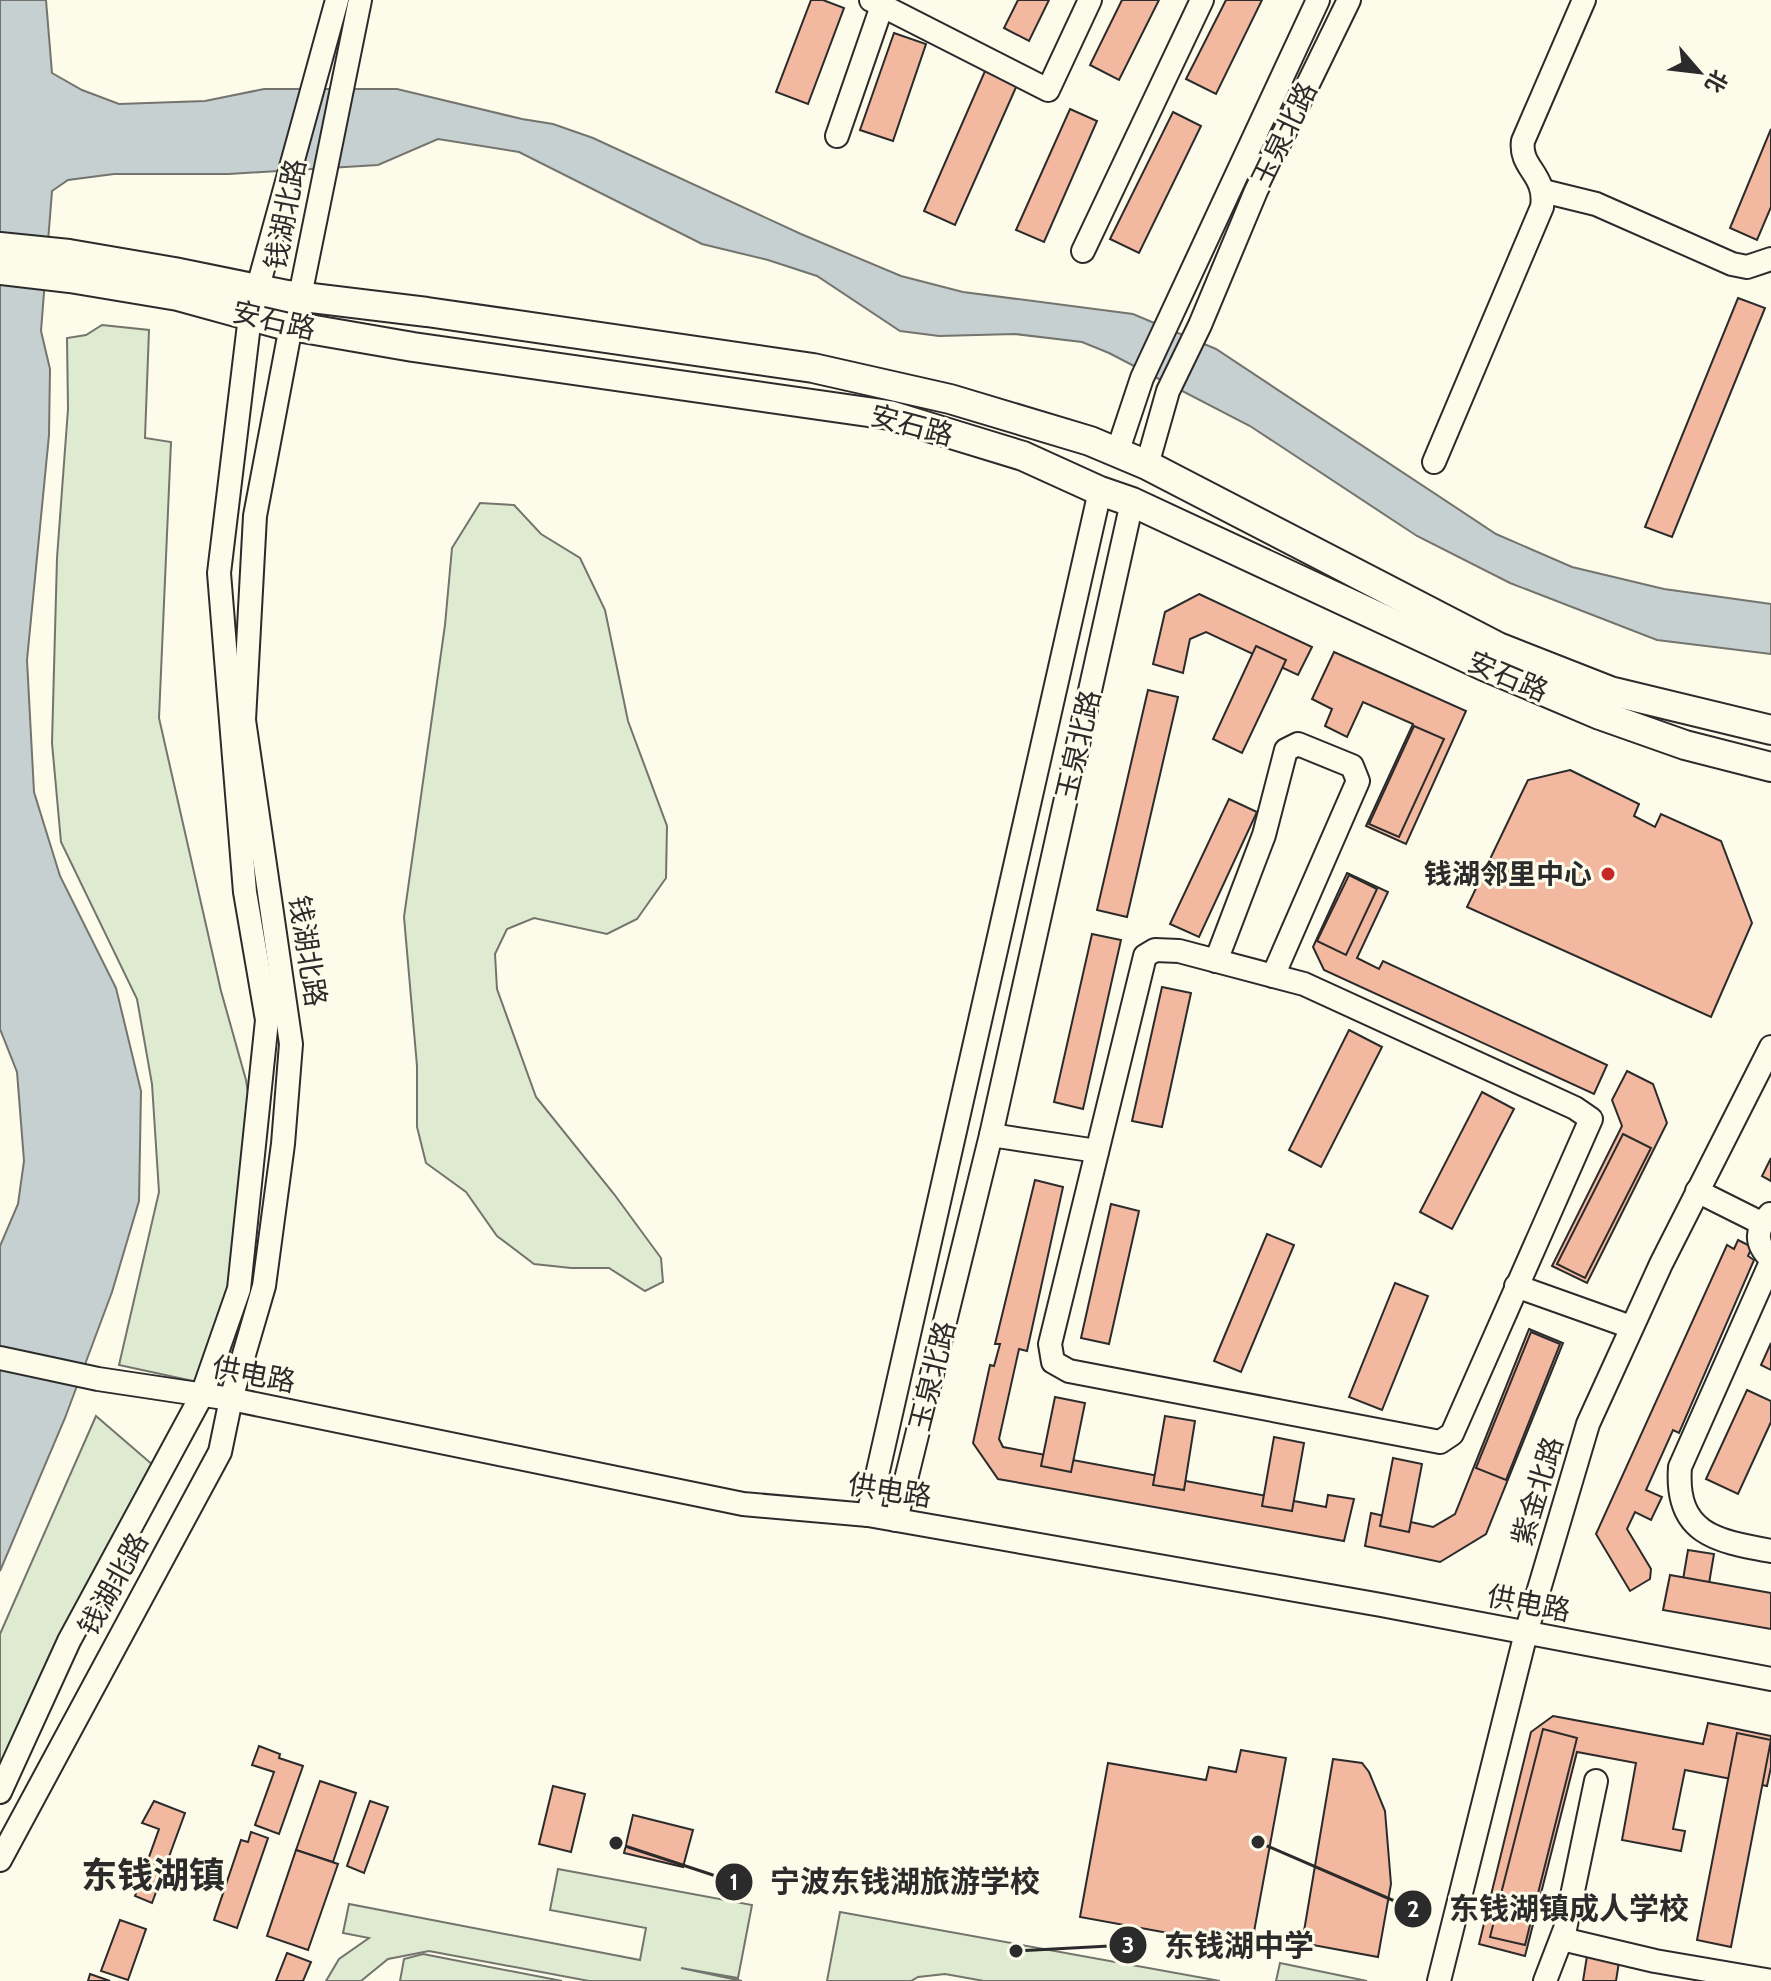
<svg xmlns="http://www.w3.org/2000/svg" width="1771" height="1981" font-family="Cabin,'Noto Sans SC',sans-serif">
<style>
.green{fill:#deebd1;stroke:#74746e;stroke-width:2}
.water{fill:#c7d0d0;stroke:#74746e;stroke-width:2}
.building{fill:#f2b8a0;stroke:#2b2b2b;stroke-width:2}
.lines{fill:none;stroke-linecap:round;stroke-linejoin:round}
.minor-casing{stroke:#2b2b2b;stroke-width:26}
.major-casing{stroke:#2b2b2b;stroke-width:32}
.minor{stroke:#fdfbea;stroke-width:22}
.major{stroke:#fdfbea;stroke-width:28}
.poi-dot{fill:#c62828;stroke:#fdfbea;stroke-width:3}
.labels{text-anchor:middle;stroke-width:6;stroke-linejoin:round;paint-order:stroke}
.street-label{font-size:28px;fill:#2b2b2b;stroke:#fdfbea}
.poi-label{font-size:28px;font-weight:bold;fill:#2b2b2b;stroke:#fdfbea;text-anchor:end}
.district-label{font-size:36px;font-weight:bold;fill:#2b2b2b;stroke:#fdfbea}
.leader{fill:none;stroke:#2b2b2b;stroke-width:3}
.callout-dot{fill:#2b2b2b;stroke:#fdfbea;stroke-width:3}
.mark-label{font-size:24px;text-anchor:middle;font-weight:bold;fill:#fff}
.callout-label{font-size:30px;text-anchor:middle;font-weight:bold;fill:#2b2b2b;stroke:#fdfbea;stroke-width:6;stroke-linejoin:round;paint-order:stroke}
</style>
<rect width="100%" height="100%" fill="#fdfbea"/>
<g class="green">
<polygon points="102,325 149,330 145,438 171,442 159,718 221,991 246,1080 261,1174 250,1302 230,1389 119,1365 159,1192 152,1084 137,999 61,842 52,743 57,558 68,409 67,338 86,335"/>
<polygon points="480,503 514,505 541,534 580,558 605,610 628,721 667,826 666,878 637,919 607,934 534,918 507,929 495,954 497,989 536,1097 614,1194 661,1258 663,1282 645,1291 609,1268 571,1268 534,1264 497,1236 466,1192 426,1163 417,1127 417,1066 404,917 445,625 452,548"/>
<polygon points="96,1416 154,1466 82,1593 0,1770 0,1634"/>
<polygon points="558,1869 752,1905 738,1978 681,1968 742,1981 589,1981 429,1951 388,1959 361,1981 326,1981 339,1959 369,1938 343,1933 349,1904 640,1960 646,1928 550,1910"/>
<polygon points="840,1912 1220,1981 984,1981 945,1974 918,1977 911,1981 827,1981"/>
<polygon points="423,1954 562,1981 400,1981 404,1959"/>
<polygon points="1280,1963 1367,1981 1276,1981"/>
</g>
<polygon class="water" points="0,0 46,0 52,73 82,90 119,104 205,101 264,89 397,89 522,119 553,124 593,138 801,234 901,276 963,292 1133,314 1216,349 1496,534 1572,567 1664,589 1771,604 1771,654 1657,640 1510,583 1417,536 1250,426 1109,353 1082,342 1015,334 939,336 900,331 817,276 768,260 702,244 519,152 438,139 378,165 229,174 114,174 68,180 52,191 41,331 50,369 49,435 27,660 34,792 60,876 116,988 141,1091 139,1201 112,1292 65,1418 0,1571 0,1246 18,1204 24,1161 17,1072 0,1029"/>
<g class="building">
<polygon points="811,0 823,0 844,8 808,104 776,92"/>
<polygon points="1018,0 1049,0 1029,41 1004,28"/>
<polygon points="1122,0 1159,0 1119,80 1090,65"/>
<polygon points="1226,0 1262,0 1216,94 1186,79"/>
<polygon points="894,33 926,44 893,141 860,130"/>
<polygon points="985,71 1017,85 955,225 924,211"/>
<polygon points="1070,109 1097,121 1044,242 1016,230"/>
<polygon points="1173,112 1201,126 1139,253 1110,239"/>
<polygon points="1771,129 1771,207 1757,240 1730,228"/>
<polygon points="1738,298 1765,308 1672,537 1645,527"/>
<polygon points="1199,594 1312,647 1298,675 1206,632 1190,639 1183,673 1153,664 1165,612"/>
<polygon points="1256,646 1286,660 1242,753 1213,739"/>
<polygon points="1334,652 1466,711 1406,844 1366,826 1413,724 1363,702 1347,737 1325,726 1332,709 1312,699"/>
<polygon points="1148,690 1178,697 1127,917 1097,910"/>
<polygon points="1414,726 1444,739 1399,837 1369,824"/>
<polygon points="1570,770 1639,804 1634,816 1655,827 1661,814 1721,841 1752,923 1711,1017 1467,907 1528,780"/>
<polygon points="1229,799 1257,812 1199,937 1170,924"/>
<polygon points="1347,873 1388,892 1357,958 1379,969 1383,961 1607,1065 1594,1094 1324,970 1313,947"/>
<polygon points="1349,875 1377,889 1346,955 1317,941"/>
<polygon points="1092,934 1121,940 1083,1109 1054,1102"/>
<polygon points="1162,987 1191,993 1162,1127 1132,1121"/>
<polygon points="1349,1030 1382,1047 1321,1167 1289,1150"/>
<polygon points="1627,1071 1653,1084 1667,1123 1587,1283 1552,1266 1622,1126 1612,1100"/>
<polygon points="1482,1092 1514,1109 1452,1229 1420,1212"/>
<polygon points="1623,1134 1651,1148 1585,1278 1557,1264"/>
<polygon points="1771,1158 1771,1181 1762,1176"/>
<polygon points="1035,1180 1063,1187 1027,1351 1019,1349 999,1439 1003,1447 1326,1507 1328,1495 1354,1499 1344,1541 998,1479 973,1443 990,1365 994,1366 1000,1344 995,1344"/>
<polygon points="1111,1204 1139,1211 1109,1344 1081,1338"/>
<polygon points="1267,1234 1294,1245 1241,1372 1214,1361"/>
<polygon points="1738,1240 1752,1247 1748,1256 1754,1260 1679,1433 1673,1430 1646,1490 1662,1497 1651,1520 1635,1512 1627,1529 1651,1569 1650,1579 1630,1591 1596,1534 1727,1245 1734,1249"/>
<polygon points="1395,1283 1428,1296 1382,1410 1349,1397"/>
<polygon points="1529,1329 1563,1343 1486,1534 1440,1562 1365,1546 1371,1513 1433,1527 1455,1514"/>
<polygon points="1531,1332 1560,1344 1506,1480 1476,1468"/>
<polygon points="1771,1343 1771,1370 1761,1365"/>
<polygon points="1747,1390 1771,1401 1771,1422 1738,1494 1706,1479"/>
<polygon points="1055,1397 1085,1403 1071,1472 1041,1466"/>
<polygon points="1165,1416 1195,1421 1184,1490 1153,1485"/>
<polygon points="1274,1437 1304,1443 1292,1511 1262,1506"/>
<polygon points="1393,1458 1422,1464 1409,1532 1380,1526"/>
<polygon points="1688,1550 1714,1554 1704,1613 1678,1609"/>
<polygon points="1670,1575 1771,1593 1771,1629 1663,1610"/>
<polygon points="1553,1716 1703,1744 1708,1723 1771,1736 1771,1767 1767,1786 1685,1770 1673,1829 1685,1831 1681,1851 1622,1840 1636,1763 1577,1752 1525,1956 1479,1944 1531,1732"/>
<polygon points="1543,1729 1577,1738 1525,1945 1490,1937"/>
<polygon points="1737,1733 1771,1740 1731,1947 1697,1940"/>
<polygon points="259,1746 280,1754 279,1758 303,1766 279,1834 255,1825 274,1772 252,1765"/>
<polygon points="1241,1750 1286,1758 1251,1948 1080,1917 1108,1763 1206,1780 1209,1767 1236,1772"/>
<polygon points="1333,1759 1362,1763 1369,1772 1385,1811 1391,1884 1378,1957 1302,1943"/>
<polygon points="320,1781 356,1793 333,1862 296,1850"/>
<polygon points="553,1786 585,1794 571,1852 539,1844"/>
<polygon points="154,1801 185,1813 152,1903 135,1896 159,1829 142,1823"/>
<polygon points="370,1801 388,1807 364,1873 347,1866"/>
<polygon points="633,1815 693,1830 683,1867 624,1853"/>
<polygon points="251,1832 268,1838 237,1928 214,1920 241,1840 248,1842"/>
<polygon points="296,1850 338,1864 308,1950 267,1936"/>
<polygon points="120,1920 146,1929 128,1980 101,1971"/>
<polygon points="287,1953 311,1962 303,1981 276,1981"/>
<polygon points="1587,1956 1619,1962 1616,1981 1583,1981"/>
<polygon points="90,1974 110,1981 88,1981"/>
</g>
<g class="lines">
<defs>
<g id="minor">
<polyline points="871,0 1048,90 1090,0"/>
<polyline points="837,136 884,0"/>
<polyline points="1543,191 1596,204 1732,264 1747,267 1771,259"/>
<polyline points="1083,251 1202,0"/>
<polyline points="1117,453 1142,378 1318,0"/>
<path d="M1434,462l108,-255c5,-33 -23,-39 -19,-66l61,-141"/>
<polyline points="1147,465 1168,391 1200,325 1256,191 1349,0"/>
<polygon points="1155,950 1179,951 1304,984 1575,1108 1591,1119 1452,1434 1440,1442 1069,1371 1053,1362 1050,1344 1145,956"/>
<polyline points="1216,961 1264,835 1286,750 1298,744 1352,766 1358,781 1273,976"/>
<polyline points="991,1135 1097,1151"/>
<polyline points="1697,1191 1761,1223"/>
<path d="M1770,1214c-15,15 -15,30 1,45"/>
<path d="M1771,1262l-91,205c-5,67 36,74 91,84"/>
<polyline points="1516,1286 1631,1327"/>
<polyline points="0,1358 98,1379 231,1399 743,1504 868,1515 1381,1605 1771,1679"/>
<polyline points="868,1515 1100,491"/>
<polyline points="896,1520 991,1135 1132,502"/>
<polyline points="0,1792 69,1641 202,1395 239,1289 267,1020 245,892 219,573 250,316 337,0"/>
<polyline points="0,1860 220,1452 231,1399 264,1286 283,1144 291,1044 244,720 255,516 291,326 300,296 360,0"/>
<polyline points="1562,1939 1655,1961 1771,1981"/>
<polyline points="1439,1981 1526,1633 1588,1424 1661,1264 1771,1047"/>
<polyline points="1545,1981 1565,1929 1596,1781"/>
</g>
<g id="major">
<polyline points="0,247 69,254 174,272 287,295 427,312 813,368 950,399 1090,441 1147,465 1498,647 1610,691 1771,730"/>
<polyline points="0,270 70,278 178,296 280,324 413,347 889,415 1023,456 1100,491 1132,502 1484,666 1600,715 1685,745 1771,767"/>
</g>
</defs>
<use href="#minor" class="minor-casing"/>
<use href="#major" class="major-casing"/>
<use href="#minor" class="minor"/>
<use href="#major" class="major"/>
</g>
<circle class="poi-dot" cx="1608" cy="874" r="8"/>
<g class="labels">
<g class="street-label">
<text transform="translate(1284 134) rotate(-64)" y="10">玉泉北路</text>
<text transform="translate(285 214) rotate(-79)" y="10">钱湖北路</text>
<text transform="translate(274 320) rotate(13)" y="10">安石路</text>
<text transform="translate(912 425) rotate(15)" y="10">安石路</text>
<text transform="translate(1508 676) rotate(23)" y="10">安石路</text>
<text transform="translate(1078 745) rotate(-77)" y="10">玉泉北路</text>
<text transform="translate(308 951) rotate(81)" y="10">钱湖北路</text>
<text transform="translate(254 1374) rotate(11)" y="10">供电路</text>
<text transform="translate(932 1376) rotate(-76)" y="10">玉泉北路</text>
<text transform="translate(890 1490) rotate(9)" y="10">供电路</text>
<text transform="translate(1537 1491) rotate(-73)" y="10">紫金北路</text>
<text transform="translate(113 1584) rotate(-61)" y="10">钱湖北路</text>
<text transform="translate(1529 1603) rotate(11)" y="10">供电路</text>
</g>
<g class="poi-label">
<text x="1592" y="884">钱湖邻里中心</text>
</g>
<g class="district-label">
<text x="153" y="1888">东钱湖镇</text>
</g>
</g>
<path class="leader" d="M616 1843L734 1882M1258 1842L1413 1909M1016 1951L1128 1945"/>
<g class="callout-dot">
<circle cx="616" cy="1843" r="8"/>
<circle cx="1258" cy="1842" r="8"/>
<circle cx="1016" cy="1951" r="8"/>
<circle cx="734" cy="1882" r="20"/>
<circle cx="1413" cy="1909" r="20"/>
<circle cx="1128" cy="1945" r="20"/>
</g>
<g class="mark-label">
<text x="734" y="1890">1</text>
<text x="1413" y="1917">2</text>
<text x="1128" y="1953">3</text>
</g>
<g class="callout-label">
<text x="905" y="1892">宁波东钱湖旅游学校</text>
<text x="1569" y="1919">东钱湖镇成人学校</text>
<text x="1239" y="1956">东钱湖中学</text>
</g>
<g transform="translate(1699 72) rotate(118)" stroke="#fdfbea" stroke-width="6" paint-order="stroke">
<path d="M0-6L14 30L0 20L-14 30Z" fill="#2b2b2b"/>
<text y="-12" font-size="22" font-weight="bold" text-anchor="middle" fill="#2b2b2b">北</text>
</g>
</svg>
